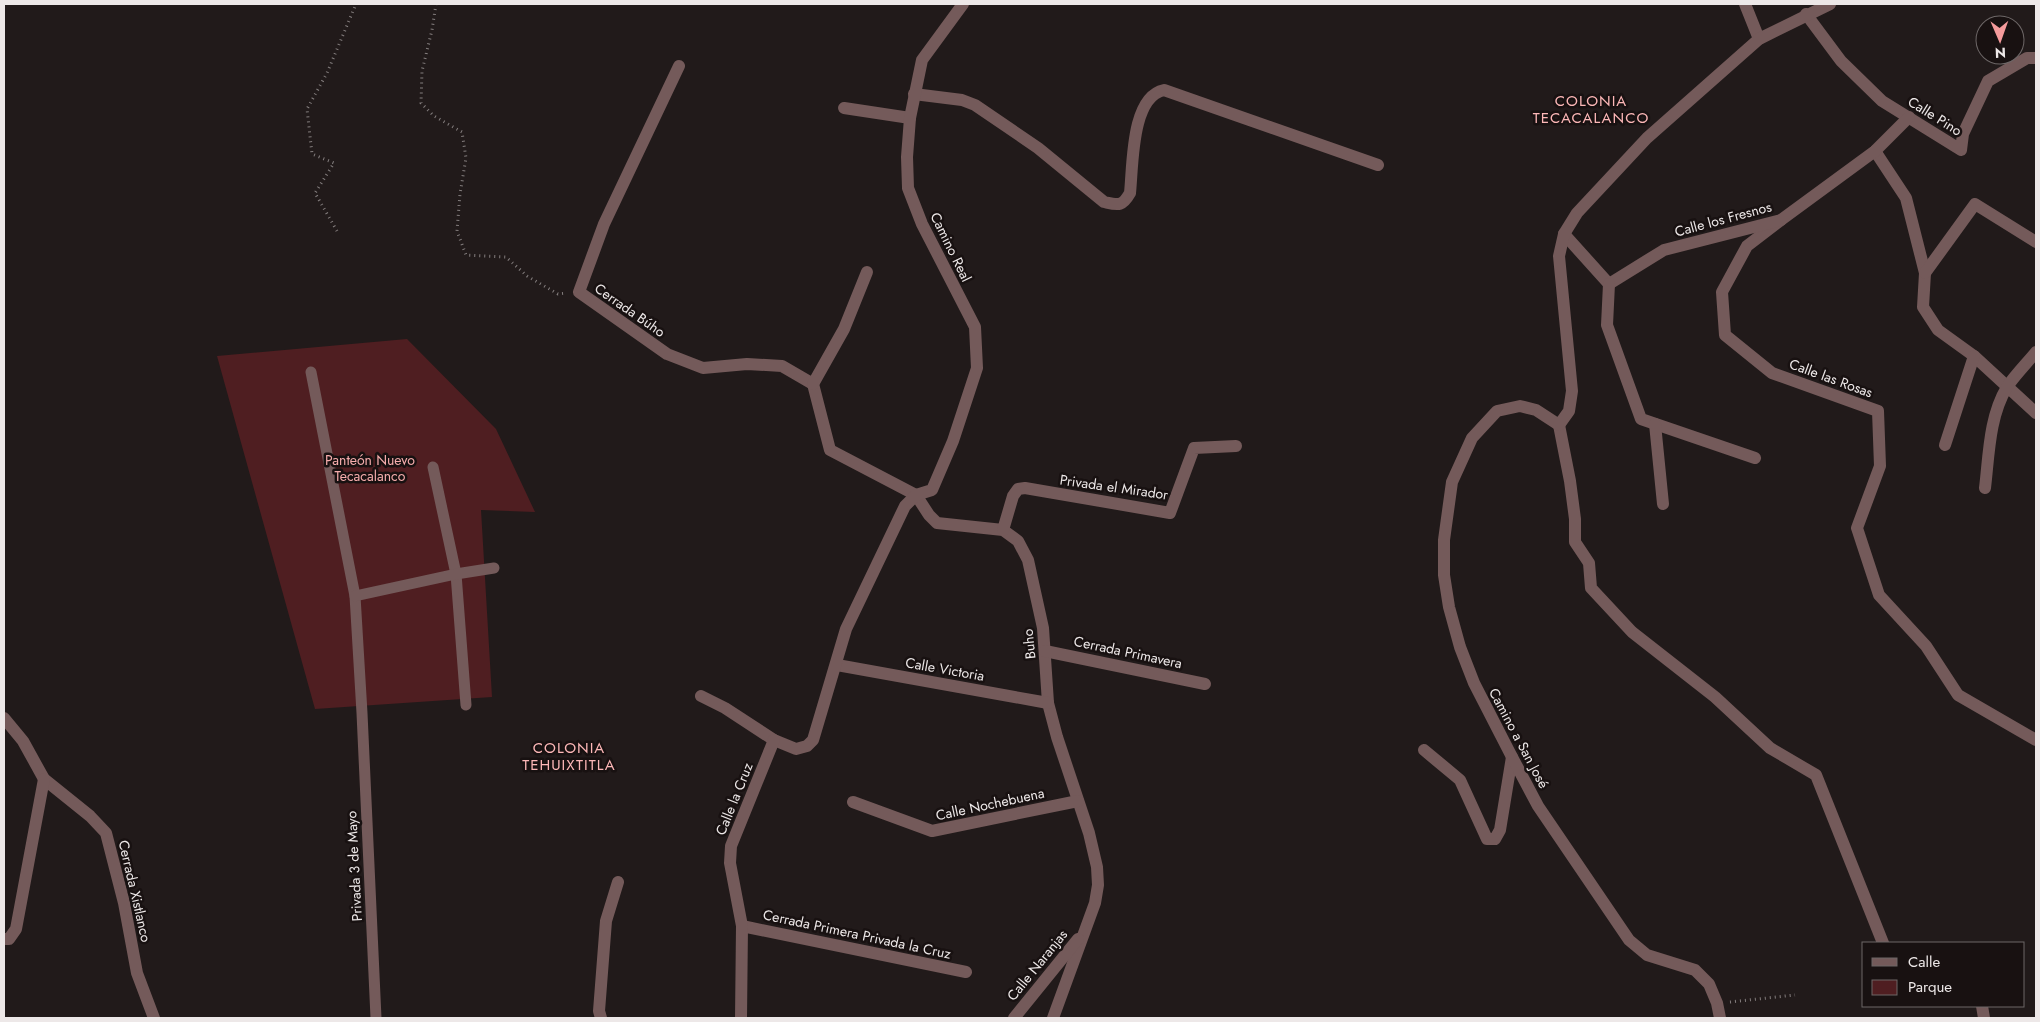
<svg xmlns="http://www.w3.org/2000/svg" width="2040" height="1022" font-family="Jost,sans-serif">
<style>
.green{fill:#4f1e21}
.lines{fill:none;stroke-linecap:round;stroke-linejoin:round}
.path{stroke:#847e7e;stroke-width:3;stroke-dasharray:1 4;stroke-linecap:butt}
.lane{stroke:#745a5a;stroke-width:11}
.street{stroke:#745a5a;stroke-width:12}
.labels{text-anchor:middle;stroke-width:5;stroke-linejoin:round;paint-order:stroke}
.street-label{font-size:14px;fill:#ede8e8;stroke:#181111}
.park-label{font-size:14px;fill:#f6adad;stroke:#181111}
.neighbourhood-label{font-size:15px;letter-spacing:1px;fill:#fcb7b7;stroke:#181111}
</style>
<rect width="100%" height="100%" fill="#211a1a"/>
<polygon class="green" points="407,339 496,429 535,512 481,510 492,697 315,709 217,356"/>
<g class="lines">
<g class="path">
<polyline points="436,4 432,30 422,71 421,103 434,116 462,132 466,158 460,194 457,231 466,255 506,257 527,276 558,294 566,293"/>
<polyline points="337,231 315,193 334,163 312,154 307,109 327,73 356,4"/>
<polyline points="1730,1002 1795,995"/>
</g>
<g class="lane">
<polyline points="311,372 355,596 362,713 376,1018"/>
<polyline points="433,467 456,574 466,705"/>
<polyline points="355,596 456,574 494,568"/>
</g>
<g class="street">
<polyline points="1745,4 1759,39"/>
<polyline points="1806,14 1841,61 1882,101 1961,150 1963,134 1988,81 2027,58 2036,58"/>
<polyline points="679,66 604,224 579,292 667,354 703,368 747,364 782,366 813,384"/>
<path d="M914,94l48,6 13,5 63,43 66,54c14,3 18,5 26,-9 3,-28 1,-96 34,-103l214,75"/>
<polyline points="844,108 910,118"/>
<polyline points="1875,151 1906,198 1925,273 1923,307 1938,330 1974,356 2036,413"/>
<polyline points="1781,220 1747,246 1722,292 1725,335 1772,373 1878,411 1880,466 1857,528 1879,595 1926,646 1958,695 2036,740"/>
<polyline points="1564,234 1609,284"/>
<polyline points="1925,273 1975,204 2036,242"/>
<polyline points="1609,284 1664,250 1781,220 1875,151 1909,117"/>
<polyline points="1609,284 1607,325 1641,419 1755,458"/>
<polyline points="813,384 830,450 916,495 929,515 937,523 1003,530 1018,541 1028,560 1043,628 1048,703 1057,737 1089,833 1097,867 1098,885 1095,903 1053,1018"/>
<polyline points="813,384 844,329 867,272"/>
<polyline points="1655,424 1663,504"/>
<polyline points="1559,425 1570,481 1575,519 1575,542 1589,563 1591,588 1632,632 1715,697 1770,748 1816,775 1883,943"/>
<polyline points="1945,445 1974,356"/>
<path d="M1985,488c4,-33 4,-71 22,-101 8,-12 20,-24 29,-35"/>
<polyline points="1003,530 1013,496 1018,489 1025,488 1170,513 1194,448 1236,446"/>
<polyline points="1045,651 1205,684"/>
<polyline points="837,665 1048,703"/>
<polyline points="701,696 725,708 774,740 796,749 807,746 813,740 846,629 905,506 916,495 932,490 953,441 977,368 975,327 922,224 908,188 907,157 910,118 922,60 963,4"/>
<polyline points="4,718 23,741 44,779 90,816 106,833 124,903 137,973 154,1018"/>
<polyline points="1424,750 1460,780 1487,839 1495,839 1500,830 1512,757"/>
<polyline points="853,802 932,831 1078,801"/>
<polyline points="742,926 966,972"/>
<polyline points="4,939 9,939 16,929 44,779"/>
<polyline points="1982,1006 1984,1018"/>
<polyline points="601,1018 599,1011 606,921 618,882"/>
<polyline points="741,1018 742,926 730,863 731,846 774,740"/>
<polyline points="1014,1018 1078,939"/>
<polyline points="1720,1018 1717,1003 1709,984 1695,970 1647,955 1629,940 1538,806 1512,757 1474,683 1460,647 1449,607 1444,575 1444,540 1452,482 1472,438 1497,411 1520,406 1536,410 1559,425 1569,411 1572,391 1559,256 1564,234 1577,213 1647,138 1759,39 1830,4"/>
</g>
</g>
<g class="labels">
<g class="street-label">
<text transform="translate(1935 116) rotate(32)" y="5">Calle Pino</text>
<text transform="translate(1723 219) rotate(-15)" y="5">Calle los Fresnos</text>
<text transform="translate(951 247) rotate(64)" y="5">Camino Real</text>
<text transform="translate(630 310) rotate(35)" y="5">Cerrada Búho</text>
<text transform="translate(1831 378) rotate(20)" y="5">Calle las Rosas</text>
<text transform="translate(1114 487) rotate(8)" y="5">Privada el Mirador</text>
<text transform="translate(1029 644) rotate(-96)" y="5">Buho</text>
<text transform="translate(1128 652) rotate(12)" y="5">Cerrada Primavera</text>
<text transform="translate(945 669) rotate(10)" y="5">Calle Victoria</text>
<text transform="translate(1519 738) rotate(62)" y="5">Camino a San José</text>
<text transform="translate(734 799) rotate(-68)" y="5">Calle la Cruz</text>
<text transform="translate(990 804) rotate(-12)" y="5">Calle Nochebuena</text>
<text transform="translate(354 866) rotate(-93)" y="5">Privada 3 de Mayo</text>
<text transform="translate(135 891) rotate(77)" y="5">Cerrada Xistlanco</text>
<text transform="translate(857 934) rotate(12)" y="5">Cerrada Primera Privada la Cruz</text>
<text transform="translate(1037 965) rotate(-51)" y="5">Calle Naranjas</text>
</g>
<g class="park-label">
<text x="370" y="465">Panteón Nuevo<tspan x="370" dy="16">Tecacalanco</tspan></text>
</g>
<g class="neighbourhood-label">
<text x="1591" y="106">COLONIA<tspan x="1591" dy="17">TECACALANCO</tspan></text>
<text x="569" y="753">COLONIA<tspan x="569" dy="17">TEHUIXTITLA</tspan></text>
</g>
</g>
<rect width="2040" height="1022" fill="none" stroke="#ede8e8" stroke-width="10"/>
<rect x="1862" y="942" width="162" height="65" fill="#181111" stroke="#6d6767"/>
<rect x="1872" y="958" width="25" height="8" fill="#745a5a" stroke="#6d6767"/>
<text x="1908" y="967" font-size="15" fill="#ede8e8">Calle</text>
<rect x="1872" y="980" width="25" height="15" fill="#4f1e21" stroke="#6d6767"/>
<text x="1908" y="992" font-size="15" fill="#ede8e8">Parque</text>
<g transform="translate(2000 40) rotate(178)"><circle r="24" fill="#181111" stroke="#6d6767"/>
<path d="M0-4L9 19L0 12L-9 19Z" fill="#f59b9c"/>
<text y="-8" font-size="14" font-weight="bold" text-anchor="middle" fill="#ede8e8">N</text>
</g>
</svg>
